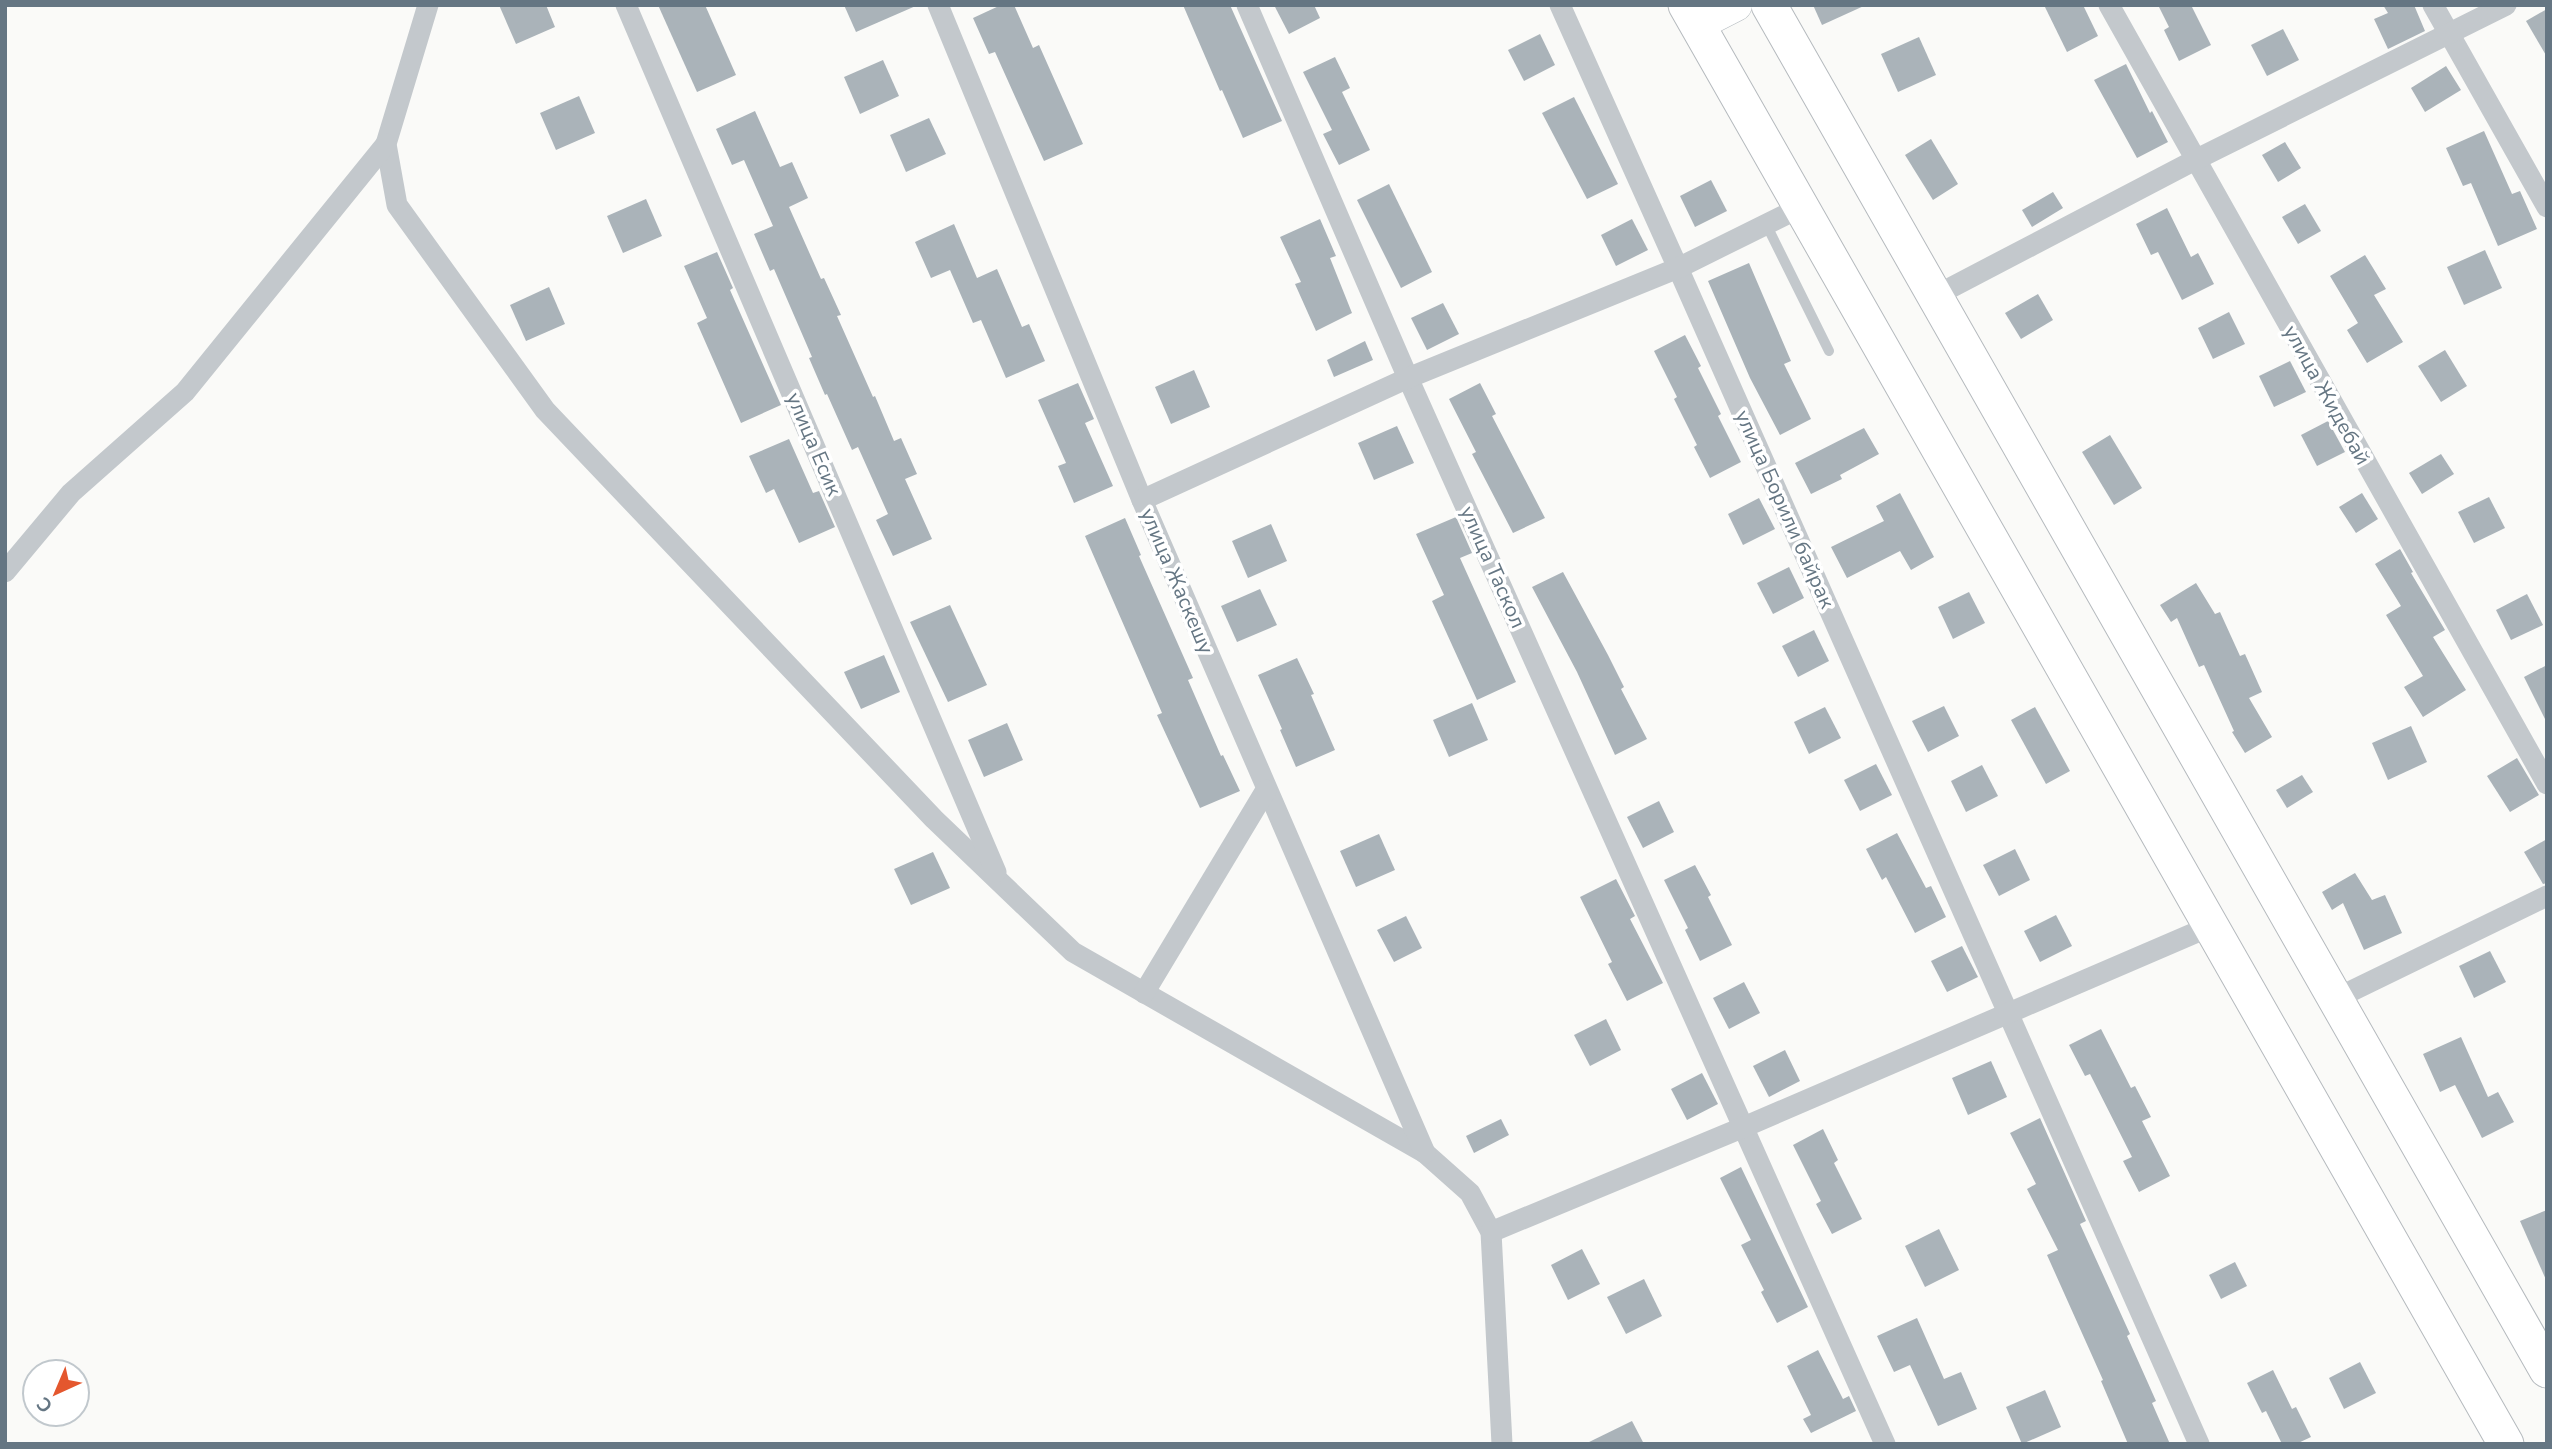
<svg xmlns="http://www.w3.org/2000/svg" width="2552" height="1449" font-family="'Nunito Sans',sans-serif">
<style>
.building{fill:#aab3b9}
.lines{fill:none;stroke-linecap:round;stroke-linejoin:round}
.secondary-casing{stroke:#b3babf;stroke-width:33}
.primary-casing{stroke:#b5babe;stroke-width:37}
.service{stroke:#c3c8cc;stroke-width:10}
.minor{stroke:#c3c8cc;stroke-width:21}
.secondary{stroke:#fff;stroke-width:32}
.primary{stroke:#fff;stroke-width:35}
.labels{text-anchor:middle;stroke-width:7;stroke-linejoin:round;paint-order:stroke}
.street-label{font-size:21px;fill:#657683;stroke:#fff}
</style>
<rect width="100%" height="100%" fill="#fafaf8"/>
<g class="building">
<polygon points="499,5 546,5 555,27 516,44"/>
<polygon points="658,5 705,5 736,75 697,92"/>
<polygon points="844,5 918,5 856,32"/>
<polygon points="1001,5 1014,5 1033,48 1039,45 1083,144 1044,161 995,52 989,54 973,18"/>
<polygon points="1183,5 1230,5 1282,121 1243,138 1222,90 1220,91"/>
<polygon points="1274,5 1314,5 1320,18 1289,34"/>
<polygon points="1813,5 1866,5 1822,25"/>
<polygon points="2044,5 2083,5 2098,36 2067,52"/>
<polygon points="2158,5 2191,5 2211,45 2179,61 2164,30 2169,27"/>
<polygon points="2383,5 2414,5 2425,31 2388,49 2374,19 2388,13"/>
<polygon points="2547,9 2547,57 2526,21"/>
<polygon points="2283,29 2299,60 2267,76 2251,45"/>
<polygon points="1540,34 1555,65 1524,81 1508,50"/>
<polygon points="1919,37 1936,75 1898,92 1881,54"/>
<polygon points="1335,57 1350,88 1342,92 1370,150 1339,165 1323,134 1332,130 1303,72"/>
<polygon points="883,60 899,96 860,114 844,77"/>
<polygon points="2126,64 2150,113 2152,111 2168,142 2137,158 2094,80"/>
<polygon points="2446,66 2461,90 2425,112 2411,88"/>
<polygon points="579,96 595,133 556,150 540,113"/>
<polygon points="1574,97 1618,184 1587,199 1542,113"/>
<polygon points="755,111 780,167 792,162 808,198 789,207 821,279 824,278 841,315 837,316 873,397 875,396 894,441 901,438 917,474 905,479 932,539 893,556 876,520 888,514 858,447 852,450 827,394 825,395 809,358 812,357 774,269 770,271 754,234 773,226 744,160 732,165 716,129"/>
<polygon points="929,118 946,154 906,172 890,135"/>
<polygon points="2484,131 2512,194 2520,191 2537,229 2498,246 2471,183 2463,186 2446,148"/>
<polygon points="1931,139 1958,184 1933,200 1905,155"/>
<polygon points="2285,142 2301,168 2278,182 2262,155"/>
<polygon points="1711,180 1727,211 1695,227 1680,196"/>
<polygon points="1389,184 1432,272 1401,288 1357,200"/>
<polygon points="2053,192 2063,208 2032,227 2022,210"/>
<polygon points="646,199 662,236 623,253 607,216"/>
<polygon points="2305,204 2321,231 2298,244 2282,217"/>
<polygon points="2167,208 2191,257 2198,253 2214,284 2182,300 2158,252 2151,255 2136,224"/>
<polygon points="1320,219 1336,256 1330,258 1352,313 1316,331 1295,284 1301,282 1280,237"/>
<polygon points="1632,219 1648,250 1616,266 1601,235"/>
<polygon points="954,224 977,278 997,269 1022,327 1029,324 1045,361 1006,378 981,320 973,323 950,270 931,278 915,242"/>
<polygon points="2485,250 2502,288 2464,305 2447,267"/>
<polygon points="717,252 733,288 730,290 781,405 741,423 697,323 707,318 684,266"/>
<polygon points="2365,255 2386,289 2374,295 2403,342 2367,363 2347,330 2358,323 2330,276"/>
<polygon points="1749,263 1791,361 1784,364 1811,419 1780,435 1750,378 1708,281"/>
<polygon points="549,287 565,324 526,341 510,305"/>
<polygon points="2038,294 2053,320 2021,339 2005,313"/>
<polygon points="1443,303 1459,334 1427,350 1411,318"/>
<polygon points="2229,312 2245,344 2213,359 2198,328"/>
<polygon points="1685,335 1701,366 1698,368 1721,414 1718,416 1741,462 1710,478 1694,447 1697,445 1674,399 1677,397 1654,351"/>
<polygon points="1365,341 1373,360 1334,377 1327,360"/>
<polygon points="2445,350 2467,386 2441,402 2418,366"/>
<polygon points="2290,361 2306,392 2274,407 2259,376"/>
<polygon points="1194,370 1210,407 1171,424 1155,387"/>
<polygon points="1078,383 1094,419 1085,423 1113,486 1074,503 1058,466 1066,463 1038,400"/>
<polygon points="1480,383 1496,414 1492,416 1545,518 1513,533 1472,454 1476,452 1449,399"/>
<polygon points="2328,421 2345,452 2317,466 2301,435"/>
<polygon points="1397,426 1414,463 1374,480 1358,443"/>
<polygon points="1864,428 1879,454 1840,475 1842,479 1811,494 1795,463"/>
<polygon points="2110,435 2142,488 2114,505 2082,452"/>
<polygon points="789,439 813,493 819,491 835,527 799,543 774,489 766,493 749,456"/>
<polygon points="2441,454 2454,474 2422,494 2409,473"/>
<polygon points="1900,493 1934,557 1911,570 1900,551 1847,578 1831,547 1884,521 1876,506"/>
<polygon points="2362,493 2378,519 2356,533 2339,507"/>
<polygon points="2489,497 2505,528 2474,543 2458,512"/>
<polygon points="1759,498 1775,529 1743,545 1728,514"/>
<polygon points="1456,517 1472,553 1460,558 1516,682 1477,700 1432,601 1444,595 1416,534"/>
<polygon points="1125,518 1141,555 1139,556 1193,678 1188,680 1221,756 1223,755 1240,791 1200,808 1157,715 1162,713 1085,536"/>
<polygon points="1271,524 1287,561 1248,578 1232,541"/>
<polygon points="2400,549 2413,572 2411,573 2445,630 2433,637 2466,690 2423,717 2404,687 2423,676 2386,615 2401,606 2375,564"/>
<polygon points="1789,567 1804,598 1773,614 1757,583"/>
<polygon points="1563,572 1608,655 1624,687 1621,689 1647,739 1615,755 1577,672 1532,587"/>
<polygon points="2196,583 2215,614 2220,612 2240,656 2245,654 2262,692 2249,698 2272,737 2245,753 2232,732 2234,731 2204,665 2199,667 2177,618 2171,622 2160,605"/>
<polygon points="1260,589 1277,625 1237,642 1221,606"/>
<polygon points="1969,592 1985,623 1953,639 1938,607"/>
<polygon points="2527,594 2543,625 2511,640 2496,610"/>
<polygon points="950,605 987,685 948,702 910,622"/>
<polygon points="1814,630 1829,661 1798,677 1782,646"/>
<polygon points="884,655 900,692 861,709 844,672"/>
<polygon points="1297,658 1314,694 1311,695 1335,750 1296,767 1280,730 1282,729 1258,675"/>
<polygon points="2547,665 2547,723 2524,677"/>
<polygon points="1472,703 1488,740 1449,757 1433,720"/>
<polygon points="1944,706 1959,736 1928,752 1912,721"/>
<polygon points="1825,707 1841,738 1809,754 1794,722"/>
<polygon points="2035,707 2070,771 2046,784 2011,720"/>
<polygon points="1007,723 1023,760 984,777 968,740"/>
<polygon points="2411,726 2427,762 2388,780 2372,743"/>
<polygon points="2517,758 2539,795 2510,812 2487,776"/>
<polygon points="1876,764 1892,795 1860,811 1844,780"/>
<polygon points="1982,765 1998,796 1966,812 1951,781"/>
<polygon points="2302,775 2313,792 2287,808 2276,790"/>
<polygon points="1659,801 1674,832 1643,848 1627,817"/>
<polygon points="1897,833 1926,888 1931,886 1946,917 1915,933 1886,877 1882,880 1866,849"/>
<polygon points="1379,834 1395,870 1356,887 1340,851"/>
<polygon points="2547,839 2547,883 2543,884 2524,852"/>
<polygon points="2015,849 2030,880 1999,896 1983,865"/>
<polygon points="933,852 950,888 911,905 894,869"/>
<polygon points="1695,865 1711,895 1708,897 1732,945 1700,961 1685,930 1688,928 1664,880"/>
<polygon points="2355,873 2372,900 2385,895 2402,933 2364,950 2343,903 2332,910 2322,892"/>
<polygon points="1616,879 1635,916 1630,919 1663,983 1627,1001 1608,964 1612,962 1580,897"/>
<polygon points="2056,915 2072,946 2040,962 2024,931"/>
<polygon points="1406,916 1422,948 1394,962 1377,930"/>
<polygon points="1962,946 1978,977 1947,992 1931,961"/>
<polygon points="2490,951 2506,982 2474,998 2459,966"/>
<polygon points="1744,982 1760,1013 1729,1029 1713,998"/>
<polygon points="1606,1019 1621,1050 1590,1066 1574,1035"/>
<polygon points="2101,1029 2131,1088 2135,1086 2151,1117 2142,1121 2170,1176 2139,1192 2123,1161 2132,1157 2090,1074 2085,1076 2069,1045"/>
<polygon points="2461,1037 2488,1097 2498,1092 2514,1122 2482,1138 2455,1085 2440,1092 2423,1054"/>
<polygon points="1785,1050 1800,1081 1769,1097 1753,1066"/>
<polygon points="1991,1061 2007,1097 1968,1115 1952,1078"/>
<polygon points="1702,1073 1718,1104 1687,1120 1671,1089"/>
<polygon points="2040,1118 2086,1221 2080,1224 2130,1334 2127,1336 2156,1401 2152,1403 2170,1444 2128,1444 2101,1381 2103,1380 2047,1255 2058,1250 2027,1189 2036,1184 2010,1133"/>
<polygon points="1501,1119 1509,1135 1474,1153 1466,1136"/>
<polygon points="1823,1129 1838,1160 1834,1163 1862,1219 1832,1234 1816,1204 1821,1201 1793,1145"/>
<polygon points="1741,1167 1808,1307 1777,1323 1761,1292 1764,1290 1741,1245 1751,1240 1720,1178"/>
<polygon points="2547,1210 2547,1282 2520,1221"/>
<polygon points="1939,1229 1959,1270 1925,1287 1905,1246"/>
<polygon points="1582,1249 1600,1284 1568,1300 1551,1265"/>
<polygon points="2235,1262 2247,1286 2221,1299 2209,1275"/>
<polygon points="1644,1279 1662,1316 1626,1334 1607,1297"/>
<polygon points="1917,1318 1944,1379 1961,1372 1977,1409 1938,1426 1910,1365 1894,1372 1877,1336"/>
<polygon points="1818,1350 1843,1399 1849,1396 1856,1411 1811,1433 1803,1419 1811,1415 1787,1366"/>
<polygon points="2360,1362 2376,1393 2344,1409 2329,1378"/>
<polygon points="2273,1370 2292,1409 2296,1407 2311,1437 2296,1444 2282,1444 2266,1411 2262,1413 2247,1383"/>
<polygon points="2045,1390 2061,1427 2022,1444 2006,1407"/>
<polygon points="1632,1421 1644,1444 1585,1444"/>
</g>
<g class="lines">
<defs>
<polyline id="secondary" points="1697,25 1736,5"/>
<g id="primary">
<polyline points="1686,5 2506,1444"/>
<polyline points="1769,5 2547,1370"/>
</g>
</defs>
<use href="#secondary" class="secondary-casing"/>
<use href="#primary" class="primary-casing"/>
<polyline class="service" points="1766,224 1829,351"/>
<g class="minor">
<polyline points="428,5 386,144 397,205 545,410 934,819 1073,952 1425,1153 1470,1193 1491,1232 1502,1444"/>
<polyline points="626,5 996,872"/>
<polyline points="938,5 1142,500 1425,1153"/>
<polyline points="1247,5 1408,378 1885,1444"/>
<polyline points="1560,5 1678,268 2199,1444"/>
<polyline points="2109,5 2547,784"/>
<polyline points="2433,5 2547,207"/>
<polyline points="1935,296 2197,159 2506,5"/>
<polyline points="1142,500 1408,378 1678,268 1801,207"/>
<polyline points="5,572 71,493 185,392 386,144"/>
<polyline points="1144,993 1266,790"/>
<polyline points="2335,999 2547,896"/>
<polyline points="1491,1232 1744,1127 2211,926"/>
</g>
<use href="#secondary" class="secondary"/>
<use href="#primary" class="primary"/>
</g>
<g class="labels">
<g class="street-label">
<text transform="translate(2327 395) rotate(61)" y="7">улица Жидебай</text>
<text transform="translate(814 444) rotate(67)" y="7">улица Есик</text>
<text transform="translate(1785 509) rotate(66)" y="7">улица Борили байрак</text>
<text transform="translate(1493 567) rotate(66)" y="7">улица Таскол</text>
<text transform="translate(1177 581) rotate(67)" y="7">улица Жаскешу</text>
</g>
</g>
<rect width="2552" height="1449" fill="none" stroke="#657683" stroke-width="14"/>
<g transform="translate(56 1393) rotate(224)"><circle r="33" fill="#ffffff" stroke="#c1c8cd" stroke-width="2"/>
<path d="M0-5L12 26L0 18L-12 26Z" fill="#e4572e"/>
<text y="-10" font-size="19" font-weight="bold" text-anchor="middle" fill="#657683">С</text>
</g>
</svg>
